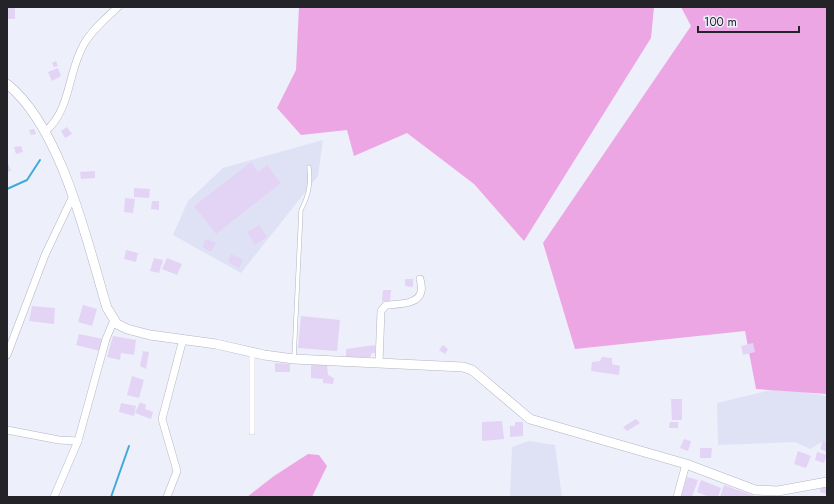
<svg xmlns="http://www.w3.org/2000/svg" width="834" height="504" font-family="Jost,sans-serif">
<style>
.built{fill:#dfe2f5}
.green{fill:#eda6e4}
.lines{fill:none;stroke-linecap:round;stroke-linejoin:round}
.stream{stroke:#40abd9;stroke-width:2}
.building{fill:#e3d4f5}
.service-casing{stroke:#b3b5c1;stroke-width:4.5}
.pedestrian-casing{stroke:#b3b5c1;stroke-width:6}
.minor-casing{stroke:#b3b5c1;stroke-width:8}
.tertiary-casing{stroke:#b3b5c1;stroke-width:10}
.service{stroke:#fff;stroke-width:3.5}
.pedestrian{stroke:#fff;stroke-width:5.5}
.minor{stroke:#fff;stroke-width:7}
.tertiary{stroke:#fff;stroke-width:9}
</style>
<rect width="100%" height="100%" fill="#edeffb"/>
<g class="built">
<polygon points="323,140 318,176 241,273 173,235 188,201 223,168"/>
<polygon points="779,388 827,396 827,439 810,449 795,442 718,445 717,403"/>
<polygon points="529,441 555,445 562,497 510,497 512,447"/>
</g>
<g class="green">
<polygon points="299,7 654,7 651,38 524,241 474,184 407,133 354,156 347,130 301,135 277,108 296,70"/>
<polygon points="681,7 827,7 827,394 756,389 745,331 575,349 543,243 691,26"/>
<polygon points="308,454 319,455 327,466 312,497 247,497 274,476"/>
</g>
<g class="lines">
<g class="stream">
<polyline points="7,189 27,180 40,160"/>
<polyline points="111,497 129,446"/>
</g>
</g>
<g class="building">
<rect x="7" y="7" width="8" height="12"/>
<polygon points="56,61 58,66 54,67 52,63"/>
<polygon points="58,68 61,76 52,81 48,72"/>
<polygon points="67,127 72,134 65,138 61,131"/>
<polygon points="34,129 36,134 31,135 29,130"/>
<polygon points="21,146 23,152 16,154 14,147"/>
<polygon points="7,161 11,171 7,172"/>
<polygon points="251,162 258,172 267,165 281,183 216,234 194,206"/>
<polygon points="95,171 95,178 81,179 80,172"/>
<polygon points="134,188 150,189 149,198 134,197"/>
<polygon points="125,198 135,199 133,213 124,212"/>
<polygon points="152,201 159,201 159,210 151,209"/>
<polygon points="259,225 267,237 255,245 247,232"/>
<polygon points="206,239 216,243 211,252 202,247"/>
<polygon points="126,250 138,253 136,262 124,259"/>
<polygon points="231,254 243,260 239,268 228,262"/>
<polygon points="154,258 163,260 159,273 150,271"/>
<polygon points="167,258 182,264 177,275 162,269"/>
<polygon points="405,279 413,279 413,287 405,286"/>
<polygon points="383,290 391,290 390,301 382,301"/>
<polygon points="83,305 97,309 92,326 78,322"/>
<polygon points="32,306 55,308 54,324 29,321"/>
<polygon points="301,316 340,320 337,351 298,348"/>
<polygon points="79,334 103,339 100,351 76,345"/>
<polygon points="113,336 136,340 134,355 121,353 120,360 107,357"/>
<polygon points="753,343 755,352 743,355 741,346"/>
<polygon points="375,345 375,353 372,353 370,357 346,358 346,349"/>
<polygon points="443,345 448,349 445,354 439,350"/>
<polygon points="143,351 149,352 146,369 140,366"/>
<polygon points="602,357 612,358 612,364 620,366 619,375 591,371 592,362 600,361"/>
<polygon points="275,363 290,364 290,372 275,372"/>
<polygon points="311,364 327,365 328,375 334,378 333,384 323,383 323,379 311,378"/>
<polygon points="132,376 144,380 139,398 127,395"/>
<polygon points="671,399 682,399 682,420 672,420"/>
<polygon points="140,402 146,405 145,409 153,412 151,419 135,413"/>
<polygon points="121,403 136,406 134,416 119,412"/>
<polygon points="636,419 640,423 627,431 623,427"/>
<polygon points="502,421 504,439 482,441 482,422"/>
<polygon points="515,422 523,422 523,436 510,437 510,426 515,426"/>
<polygon points="670,422 678,422 678,428 669,428"/>
<polygon points="684,439 691,441 688,451 680,448"/>
<polygon points="823,440 827,441 827,452 820,449"/>
<polygon points="700,448 712,448 711,458 700,458"/>
<polygon points="798,451 811,456 806,468 794,464"/>
<polygon points="817,452 827,455 824,463 815,460"/>
<polygon points="687,477 698,480 692,497 681,497"/>
<polygon points="701,480 721,488 718,497 709,497 697,492"/>
<polygon points="724,485 757,497 720,497"/>
<polygon points="821,487 827,488 827,494 820,492"/>
</g>
<g class="lines">
<defs>
<path id="service" d="M294,358l7,-148c8,-15 10,-27 8,-43"/>
<polyline id="pedestrian" points="252,432 252,352"/>
<g id="minor">
<path d="M46,131c26,-24 21,-58 38,-87 8,-14 22,-26 34,-37"/>
<polyline points="7,355 45,255 73,196"/>
<path d="M379,363l2,-52 5,-6c11,-1 32,0 35,-13 1,-3 0,-9 -1,-13"/>
<polyline points="7,430 59,440 78,441"/>
<polyline points="54,497 78,441 106,339 114,320"/>
<polyline points="167,497 177,471 162,419 183,339"/>
<polyline points="677,497 686,464"/>
</g>
<path id="tertiary" d="M7,84c55,44 80,158 100,224l10,16 10,5 23,6 66,9 48,11 30,4 169,8 9,3 58,49 156,45 69,26 23,1 49,-9"/>
</defs>
<use href="#service" class="service-casing"/>
<use href="#pedestrian" class="pedestrian-casing"/>
<use href="#minor" class="minor-casing"/>
<use href="#tertiary" class="tertiary-casing"/>
<use href="#service" class="service"/>
<use href="#pedestrian" class="pedestrian"/>
<use href="#minor" class="minor"/>
<use href="#tertiary" class="tertiary"/>
</g>
<rect width="834" height="504" fill="none" stroke="#232328" stroke-width="16"/>
<path d="M698 26v6h101v-6" fill="none" stroke="#232328" stroke-width="2"/>
<text x="704" y="26" font-size="12" fill="#232328" stroke="#edeffb" stroke-width="3" paint-order="stroke">100 m</text>
</svg>
